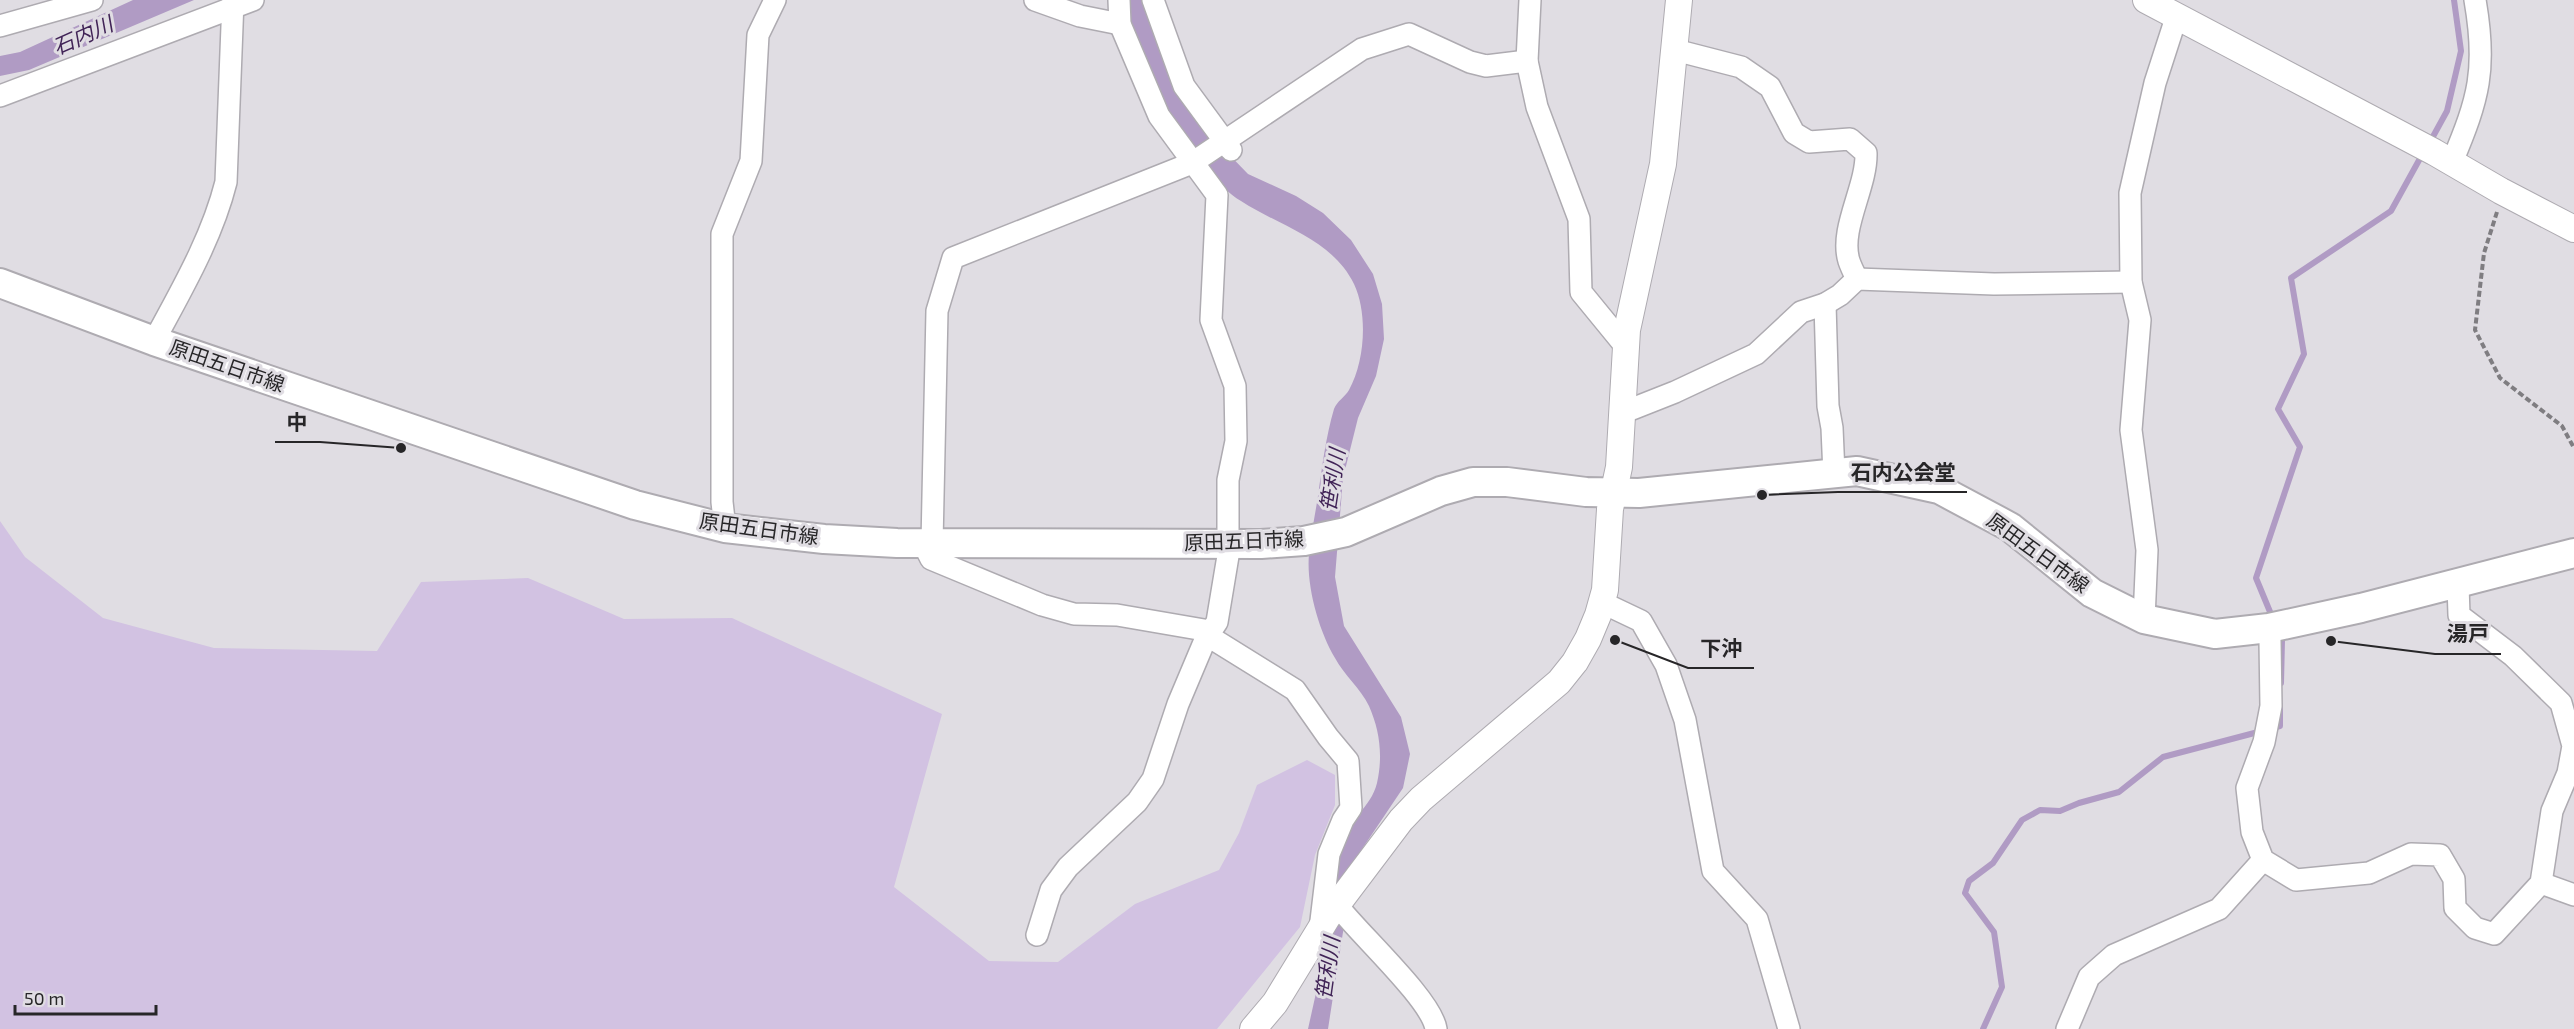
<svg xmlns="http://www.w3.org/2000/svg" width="2574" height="1029" font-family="'Exo 2','Noto Sans JP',sans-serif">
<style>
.green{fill:#d2c2e2}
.water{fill:#b09bc4}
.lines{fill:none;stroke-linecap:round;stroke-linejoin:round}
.stream{stroke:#b09bc4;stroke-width:6}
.minor-casing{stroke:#aeabb1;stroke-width:24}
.tertiary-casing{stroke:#aeabb1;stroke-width:28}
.secondary-casing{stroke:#aeabb1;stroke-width:32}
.path{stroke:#7f7d81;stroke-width:4;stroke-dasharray:6 3;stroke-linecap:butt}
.minor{stroke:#fff;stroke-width:21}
.tertiary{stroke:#fff;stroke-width:26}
.secondary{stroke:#fff;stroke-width:28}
.labels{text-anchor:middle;stroke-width:6;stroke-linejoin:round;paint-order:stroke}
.street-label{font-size:20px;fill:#272628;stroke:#e0dde3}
.water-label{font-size:21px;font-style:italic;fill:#412457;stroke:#e0dde3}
.leader{fill:none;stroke:#272628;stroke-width:2}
.callout-dot{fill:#272628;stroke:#e0dde3;stroke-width:2}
.callout-label{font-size:21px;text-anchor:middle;font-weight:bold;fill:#272628;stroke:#e0dde3;stroke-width:6;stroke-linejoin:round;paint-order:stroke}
</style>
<rect width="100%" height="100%" fill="#e0dde3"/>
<polygon class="green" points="0,521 25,557 103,618 214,648 377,651 421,582 528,578 624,619 732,618 942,714 894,887 989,961 1058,962 1135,904 1219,870 1239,833 1257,785 1307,760 1335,775 1335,805 1315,855 1300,927 1217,1029 0,1029"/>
<g class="water">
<polygon points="133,0 194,0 29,70 0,76 0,56 20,52"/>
<path d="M1128,0h21l65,139 34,35 48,22 27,17 28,27 22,34 9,30 2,35 -8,37 -18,42 -15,60 -8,99 9,49 57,91 9,37 -7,34 -49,73 -26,168h-20l20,-90 9,-95c10,-23 34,-36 40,-61 6,-27 3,-52 -8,-77 -8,-17 -25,-31 -34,-48 -16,-27 -29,-72 -26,-104 2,-19 6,-39 9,-58 4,-29 8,-60 16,-87 3,-8 11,-12 15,-19 16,-29 19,-76 5,-106 -22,-45 -73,-57 -113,-83 -46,-29 -88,-107 -105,-157 -5,-14 -6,-30 -8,-44z"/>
</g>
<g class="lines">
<g class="stream">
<polyline points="2430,142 2447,111 2461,51 2454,0"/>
<polyline points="2273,619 2256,578 2300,447 2278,409 2304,354 2291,278 2391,211 2423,153"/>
<polyline points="2279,634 2282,640 2281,683"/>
<polyline points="2272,728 2280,726 2280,705"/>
<polyline points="1983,1029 2002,987 1994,932 1965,893 1969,881 1993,863 2022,820 2040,810 2060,811 2079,803 2119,792 2163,757 2262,731"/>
</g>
<defs>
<g id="minor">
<polyline points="1035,0 1080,16 1120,24"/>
<polyline points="1153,0 1184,86 1231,150"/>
<polyline points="1530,0 1527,61 1537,107 1579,219 1581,292 1626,347"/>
<polyline points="0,26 92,0"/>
<path d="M1675,50l66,17 29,20 24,46 15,9 41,-3 16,14c1,34 -27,76 -17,108 2,6 5,12 8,18"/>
<polyline points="0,96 253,0"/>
<path d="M2452,162c27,-64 35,-93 23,-162"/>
<polyline points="1825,304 1828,406 1832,428 1834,474"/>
<path d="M154,341c27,-50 58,-103 72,-159l7,-182"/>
<polyline points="1622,409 1632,409 1675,392 1756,354 1801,312 1825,304 1840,295 1857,279 1994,284 2131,282"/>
<polyline points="725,528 722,502 722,234 751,161 758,35 775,0"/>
<polyline points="923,543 931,559 1042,605 1074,614 1117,615 1210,631 1213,639 1295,690 1328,737 1348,761 1351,808 1343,820 1329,854 1320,929"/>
<polyline points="932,543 937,311 953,258 1192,163 1362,49 1409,34 1470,62 1486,66 1527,61"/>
<polyline points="1601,602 1641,621 1666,665 1685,720 1713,871 1757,919 1789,1029"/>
<polyline points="2144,619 2147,550 2131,430 2140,320 2131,282 2130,193 2155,83 2177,15"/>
<polyline points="2267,628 2270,641 2271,706 2264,742 2247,788 2252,832 2263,860 2296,880 2369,873 2411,854 2440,855 2454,879 2455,908 2475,928 2494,934 2541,883 2552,811 2568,773 2573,746 2561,703 2513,656 2459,615 2458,585"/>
<polyline points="2541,883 2574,895"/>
<path d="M1337,905c21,28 95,95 99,124"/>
<polyline points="1037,935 1051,890 1068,867 1137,802 1153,779 1178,704 1205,640 1217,622 1228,556 1228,480 1236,441 1235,386 1211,320 1217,195 1159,116 1120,24 1119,0"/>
<polyline points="2067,1029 2089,977 2114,955 2219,909 2263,860"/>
</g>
<g id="tertiary">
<polyline points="2146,0 2434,152 2501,191 2574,229"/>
<polyline points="1253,1029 1275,1003 1327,918 1401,820 1421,799 1559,682 1575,662 1588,639 1598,615 1605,590 1610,509 1619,467 1627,330 1663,164 1679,0"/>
</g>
<polyline id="secondary" points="0,283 154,341 635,505 725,528 824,539 897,543 1261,544 1304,541 1346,532 1441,491 1473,482 1507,482 1586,492 1639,493 1857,471 1939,489 2010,527 2092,593 2144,619 2215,634 2269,628 2361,608 2574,553"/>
</defs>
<use href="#minor" class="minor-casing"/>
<use href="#tertiary" class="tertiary-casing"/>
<use href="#secondary" class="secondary-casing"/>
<polyline class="path" points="2497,212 2484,253 2475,330 2500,378 2562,426 2574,448"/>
<use href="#minor" class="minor"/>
<use href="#tertiary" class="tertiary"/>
<use href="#secondary" class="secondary"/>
</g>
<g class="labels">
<g class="street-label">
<text transform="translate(227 366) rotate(19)" y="7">原田五日市線</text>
<text transform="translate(759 529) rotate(8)" y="7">原田五日市線</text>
<text transform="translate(1244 541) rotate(-2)" y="7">原田五日市線</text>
<text transform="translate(2038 553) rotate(36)" y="7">原田五日市線</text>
</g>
<g class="water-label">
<text transform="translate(83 36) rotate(-24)" y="7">石内川</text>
<text transform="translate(1333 480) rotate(-81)" y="7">笹利川</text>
<text transform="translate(1328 968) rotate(-82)" y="7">笹利川</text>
</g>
</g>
<path class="leader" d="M401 448L320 442H275M1762 495L1838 492H1967M2331 641L2435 654H2501M1615 640L1688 668H1754"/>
<g class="callout-dot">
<circle cx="401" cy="448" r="6"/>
<circle cx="1762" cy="495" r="6"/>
<circle cx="2331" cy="641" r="6"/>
<circle cx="1615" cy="640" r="6"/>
</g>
<g class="callout-label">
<text x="297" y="430">中</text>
<text x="1903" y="480">石内公会堂</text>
<text x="2468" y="641">湯戸</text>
<text x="1721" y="656">下沖</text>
</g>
<path d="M15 1005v9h141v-9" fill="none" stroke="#272628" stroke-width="3"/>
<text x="24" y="1005" font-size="18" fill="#272628" stroke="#e0dde3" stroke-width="4.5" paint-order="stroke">50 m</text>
</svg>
